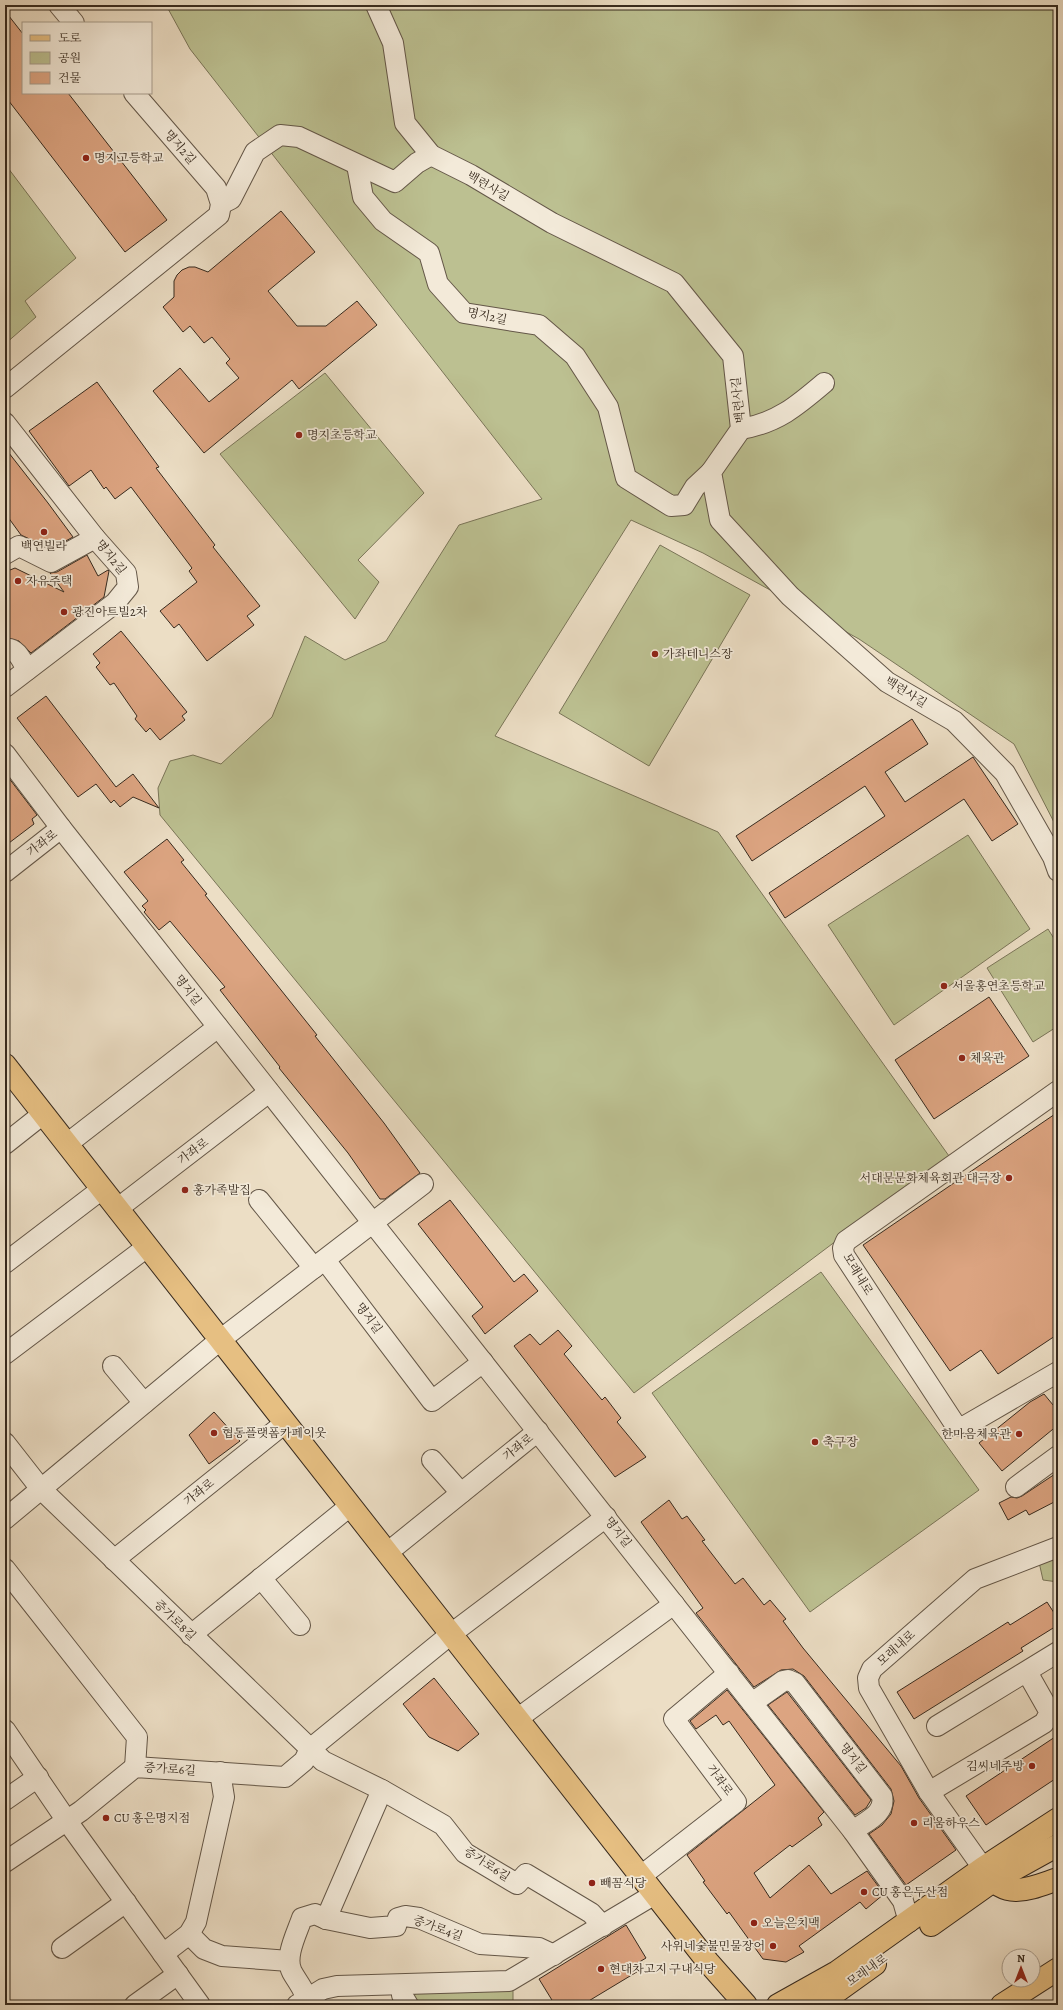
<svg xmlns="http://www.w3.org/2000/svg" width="1063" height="2010" font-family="Alegreya,'Noto Serif KR',serif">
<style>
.green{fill:#bcc091;stroke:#7a7558}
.pier{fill:#ecdec5}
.building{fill:#dca481;stroke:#372a1e}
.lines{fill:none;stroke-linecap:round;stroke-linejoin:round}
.minor-casing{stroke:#645748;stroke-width:22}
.major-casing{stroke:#372a1e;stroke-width:24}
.highway-casing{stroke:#372a1e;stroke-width:24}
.minor{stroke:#f3ead9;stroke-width:20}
.major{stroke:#e6bf82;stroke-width:22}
.highway{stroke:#e6bf82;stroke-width:22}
.poi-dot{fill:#8f2418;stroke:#f3ead9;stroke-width:1.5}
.labels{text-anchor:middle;stroke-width:3.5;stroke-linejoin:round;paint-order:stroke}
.street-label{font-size:12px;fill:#372a1e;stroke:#f3ead9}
.poi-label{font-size:12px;fill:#372a1e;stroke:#f3ead9;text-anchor:start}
</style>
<rect width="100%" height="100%" fill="#ecdec5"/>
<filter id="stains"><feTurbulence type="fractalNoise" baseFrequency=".005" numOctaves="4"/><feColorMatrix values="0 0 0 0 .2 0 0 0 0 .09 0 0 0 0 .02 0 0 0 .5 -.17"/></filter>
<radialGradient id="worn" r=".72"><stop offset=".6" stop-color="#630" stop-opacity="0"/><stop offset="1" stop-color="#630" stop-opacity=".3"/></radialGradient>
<g class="green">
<polygon points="166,5 1058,5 1058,830 1014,744 859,639 703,553 631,520 495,736 718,832 949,1156 634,1393 160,815 158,788 170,761 193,755 221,764 272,717 305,636 345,660 386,641 459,525 542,499 190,49"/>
<polygon points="5,164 76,258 25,301 36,317 5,344"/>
<polygon points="325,373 424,493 358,560 379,582 355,619 220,454"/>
<polygon points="660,545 750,595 649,766 559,713"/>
<polygon points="968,835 1030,929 894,1025 828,925"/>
<polygon points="1048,929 1058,945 1058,1026 1033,1042 987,968"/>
<polygon points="821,1272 979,1490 810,1612 652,1393"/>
<polygon points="1058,1558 1058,1582 1043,1580 1039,1562"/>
<polygon points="513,1987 513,2005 417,2005 413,1999 416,1992"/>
</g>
<polygon class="pier" points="1058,1956 1058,2005 984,2005 1033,1973"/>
<g class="building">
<polygon points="5,11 23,34 23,93 68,93 167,220 125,252 5,96"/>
<polygon points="281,211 315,252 268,291 297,326 326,326 357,301 377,325 299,389 292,380 204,453 153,391 180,368 209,402 239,378 226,363 230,359 212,337 204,343 190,326 183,332 163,307 174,297 174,281 177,275 182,270 189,267 195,267 208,272"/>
<polygon points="97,382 159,467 156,468 215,545 213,547 260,606 247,616 254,625 207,661 179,624 174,628 160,611 197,582 189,571 192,568 131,487 115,499 106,487 104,489 91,470 69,486 29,431"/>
<polygon points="5,448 48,503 73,537 51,549 21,535 5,513"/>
<polygon points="87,555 98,576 108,570 109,571 104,597 31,653 19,641 5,638 5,572 15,568 64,592 50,573 57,572"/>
<polygon points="121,631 187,712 182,716 185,720 160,740 150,728 146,732 135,719 137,716 114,683 110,685 96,667 100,663 93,654"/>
<polygon points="46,696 116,787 133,774 159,808 133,797 120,807 114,800 111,803 96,784 78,797 17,718"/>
<polygon points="912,719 928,744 885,772 905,802 973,757 1018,824 992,841 964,799 785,918 769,893 885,816 865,786 752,861 736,836"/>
<polygon points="5,773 37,815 32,819 34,824 5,846"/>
<polygon points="167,839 184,860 181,862 207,894 205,895 317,1035 315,1036 384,1123 420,1173 385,1199 380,1199 348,1153 279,1068 280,1067 220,990 225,987 170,921 159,930 144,912 146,910 142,906 148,901 124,872"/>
<polygon points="989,997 1029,1056 934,1119 895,1060"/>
<polygon points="1058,1112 1058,1334 998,1374 981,1350 950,1371 863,1245"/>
<polygon points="450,1200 514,1282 524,1274 538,1291 485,1334 472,1316 483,1307 418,1224"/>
<polygon points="558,1330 572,1346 564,1354 602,1400 605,1397 621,1418 617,1422 646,1457 615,1477 514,1346 530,1334 540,1345"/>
<polygon points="1044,1394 1058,1411 1058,1425 1002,1471 979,1443 1030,1402"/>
<polygon points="214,1412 240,1441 209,1464 189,1435"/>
<polygon points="1058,1472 1058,1500 1029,1515 1026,1510 1008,1520 999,1503 1011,1497 1017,1498 1022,1496"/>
<polygon points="669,1500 682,1519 687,1516 705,1540 702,1541 735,1584 743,1578 764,1605 770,1600 786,1619 783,1621 803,1648 901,1766 919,1798 956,1850 906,1885 869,1834 882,1825 891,1814 894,1801 891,1789 804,1676 793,1669 781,1670 754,1687 696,1613 703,1608 641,1522"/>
<polygon points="1047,1602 1058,1619 1058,1625 1021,1648 1023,1651 914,1719 897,1692 1008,1622 1010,1625"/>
<polygon points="434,1678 479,1734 458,1751 429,1737 403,1704"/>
<polygon points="727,1690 824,1812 818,1818 822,1825 792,1847 790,1845 754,1873 770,1898 809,1865 831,1894 867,1871 884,1894 866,1909 860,1902 799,1946 804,1952 786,1962 763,1959 729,1912 727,1914 703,1882 705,1881 687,1855 775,1785 729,1721 723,1725 716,1715 696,1729 690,1721"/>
<polygon points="787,1692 871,1800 866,1808 855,1815 768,1705"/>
<polygon points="1058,1735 1058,1777 986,1825 966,1796"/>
<polygon points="626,1925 646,1958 636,1964 640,1970 582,2005 555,2005 539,1979"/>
</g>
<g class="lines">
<defs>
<g id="minor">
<polyline points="59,5 74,23"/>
<polyline points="376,5 393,43 405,123 431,155 471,175 552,223 674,283 733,356 741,429 711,472 720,520 790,596 887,682 954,721 1005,773 1053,857 1058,871"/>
<polyline points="357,165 363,197 383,221 429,253 438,284 464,313 539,325 575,356 608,407 626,478 671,506 684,505 695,487 711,472"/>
<polyline points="221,204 231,199 255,152 280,135 299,137 395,182 417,163 431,155"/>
<polyline points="5,388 219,215 221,204 216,188 134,93"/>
<polyline points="5,423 95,538 126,573 128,587 115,603 5,687"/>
<path d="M741,429c36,-6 56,-23 83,-46"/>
<polyline points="5,554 19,546 51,562 95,538"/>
<path d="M5,649c12,-2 17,12 22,21"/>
<polyline points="5,754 61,828 853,1831 903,1901 909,1922"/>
<polyline points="5,872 61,828"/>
<polyline points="1058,1091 846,1241 843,1248 844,1255 956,1426 965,1426 1058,1372"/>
<polyline points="5,1144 43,1114"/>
<polyline points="67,1144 218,1027"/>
<polyline points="259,1200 314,1268"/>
<polyline points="117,1209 269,1092"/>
<polyline points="325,1260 432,1401 483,1362"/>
<polyline points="5,1263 102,1189"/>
<polyline points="5,1354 147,1247"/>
<polyline points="113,1366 144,1403"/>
<polyline points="5,1443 41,1489 323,1761 382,1790 443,1825 465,1853 517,1884 526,1874 591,1913 603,1926"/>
<polyline points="432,1460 461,1493"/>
<polyline points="1016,1487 1058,1456"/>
<polyline points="5,1519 220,1340 423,1184"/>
<polyline points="387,1553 538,1431"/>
<polyline points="114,1560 285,1423"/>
<polyline points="5,1569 137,1737 135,1767"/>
<polyline points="261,1578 300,1625"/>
<polyline points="191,1635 350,1506"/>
<path d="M752,1703l31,-22 5,-1 7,3 87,113c4,18 -16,25 -29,35"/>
<polyline points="517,1719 674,1604"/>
<polyline points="937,1726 1058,1652"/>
<polyline points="5,1730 67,1821 200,2005"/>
<polyline points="929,1792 1044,1723 1049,1714 1048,1709 1027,1672"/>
<polyline points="5,1800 38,1777"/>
<polyline points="5,1862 81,1811 135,1767 285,1777 304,1761 310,1749 451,1634 606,1517"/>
<polyline points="983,1868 929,1792 869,1688 868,1678 872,1669 975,1579 1058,1547"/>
<polyline points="641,1876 736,1802 674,1719 729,1673"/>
<polyline points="326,1919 382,1790"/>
<polyline points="189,1934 204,1949 222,1956 289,1961"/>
<polyline points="62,1948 126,1902"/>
<polyline points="163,1954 189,1934 196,1922 224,1797 220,1772"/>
<polyline points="401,1985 402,1995 408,2005"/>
<polyline points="135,2005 178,1974"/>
<polyline points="297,2005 323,1989 337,1986 509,1981 655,1894"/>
<path d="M308,2005c-2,-14 -10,-22 -16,-33 -8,-15 5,-39 10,-54l13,-4 11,5 44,9 26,-2 2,-8 7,-2 14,2 61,26 59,4 15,7"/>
</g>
<g id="major">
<polyline points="5,1065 708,1962 746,2005"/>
<path d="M986,1873c21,28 45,15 72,6"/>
<polyline points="931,1925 993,1881 1058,1845"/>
<polyline points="778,2005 837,1972 983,1868 1058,1819"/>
<polyline points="818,2005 875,1964"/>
</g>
<polyline id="highway" points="1002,2005 1058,1969"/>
</defs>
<use href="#minor" class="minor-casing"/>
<use href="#major" class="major-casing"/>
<use href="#highway" class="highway-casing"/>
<use href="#minor" class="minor"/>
<use href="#major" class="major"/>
<use href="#highway" class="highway"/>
</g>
<g class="poi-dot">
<circle cx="86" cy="158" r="4"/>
<circle cx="299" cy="435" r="4"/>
<circle cx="44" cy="532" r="4"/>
<circle cx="18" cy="581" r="4"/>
<circle cx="64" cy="612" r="4"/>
<circle cx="655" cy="654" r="4"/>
<circle cx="944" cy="986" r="4"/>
<circle cx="962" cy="1058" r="4"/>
<circle cx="1009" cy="1178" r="4"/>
<circle cx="185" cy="1190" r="4"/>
<circle cx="214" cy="1433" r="4"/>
<circle cx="1019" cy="1434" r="4"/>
<circle cx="815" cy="1442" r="4"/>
<circle cx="1032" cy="1766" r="4"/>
<circle cx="106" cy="1818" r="4"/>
<circle cx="914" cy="1823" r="4"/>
<circle cx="592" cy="1883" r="4"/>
<circle cx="864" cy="1892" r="4"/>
<circle cx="754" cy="1923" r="4"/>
<circle cx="773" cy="1946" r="4"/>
<circle cx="601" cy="1969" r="4"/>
</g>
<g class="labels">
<g class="street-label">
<text transform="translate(180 147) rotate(49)" y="4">명지2길</text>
<text transform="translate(488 186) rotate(30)" y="4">백련사길</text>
<text transform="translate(487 316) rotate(12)" y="4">명지2길</text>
<text transform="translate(738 400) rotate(-96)" y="4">백련사길</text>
<text transform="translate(111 557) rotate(51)" y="4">명지2길</text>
<text transform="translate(906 692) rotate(32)" y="4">백련사길</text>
<text transform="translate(42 843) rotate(-38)" y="4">가좌로</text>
<text transform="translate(188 990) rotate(52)" y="4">명지길</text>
<text transform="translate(193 1151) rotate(-37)" y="4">가좌로</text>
<text transform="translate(858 1274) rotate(59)" y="4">모래내로</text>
<text transform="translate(369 1318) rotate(53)" y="4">명지길</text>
<text transform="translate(518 1447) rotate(-39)" y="4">가좌로</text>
<text transform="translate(199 1492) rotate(-39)" y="4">가좌로</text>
<text transform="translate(618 1532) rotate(52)" y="4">명지길</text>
<text transform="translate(175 1620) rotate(44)" y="4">증가로8길</text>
<text transform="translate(896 1648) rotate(-42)" y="4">모래내로</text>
<text transform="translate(853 1758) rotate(52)" y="4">명지길</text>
<text transform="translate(170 1769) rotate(4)" y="4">증가로6길</text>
<text transform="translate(720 1780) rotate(54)" y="4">가좌로</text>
<text transform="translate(487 1864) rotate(33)" y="4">증가로6길</text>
<text transform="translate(438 1928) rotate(20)" y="4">증가로4길</text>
<text transform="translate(867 1970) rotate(-35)" y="4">모래내로</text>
</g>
<g class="poi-label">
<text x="94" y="162">명지고등학교</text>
<text x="307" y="439">명지초등학교</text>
<text x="44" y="550" text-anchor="middle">백연빌라</text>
<text x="26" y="585">자유주택</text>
<text x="72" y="616">광진아트빌2차</text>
<text x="663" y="658">가좌테니스장</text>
<text x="952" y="990">서울홍연초등학교</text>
<text x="970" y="1062">체육관</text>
<text x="1001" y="1182" text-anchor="end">서대문문화체육회관 대극장</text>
<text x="193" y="1194">홍가족발집</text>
<text x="222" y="1437">협동플랫폼카페이웃</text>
<text x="1011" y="1438" text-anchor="end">한마음체육관</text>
<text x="823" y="1446">축구장</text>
<text x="1024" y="1770" text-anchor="end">김씨네주방</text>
<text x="114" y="1822">CU 홍은명지점</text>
<text x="922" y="1827">리움하우스</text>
<text x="600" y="1887">빼꼼식당</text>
<text x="872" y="1896">CU 홍은두산점</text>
<text x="762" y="1927">오늘은치맥</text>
<text x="765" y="1950" text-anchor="end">사위네숯불민물장어</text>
<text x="609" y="1973">현대차고지 구내식당</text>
</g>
</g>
<rect width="1063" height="2010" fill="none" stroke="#ecdec5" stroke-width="20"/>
<rect x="6" y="6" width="1051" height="1998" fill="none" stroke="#372a1e" stroke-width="2"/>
<rect x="10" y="10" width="1043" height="1990" fill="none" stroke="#372a1e"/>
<rect x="22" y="22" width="130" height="72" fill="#f3ead9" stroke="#a89d8e"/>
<rect x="30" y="35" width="20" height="6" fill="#e6bf82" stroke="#a89d8e"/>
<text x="58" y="42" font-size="12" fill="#372a1e">도로</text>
<rect x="30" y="52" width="20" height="12" fill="#bcc091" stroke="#a89d8e"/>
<text x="58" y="62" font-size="12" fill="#372a1e">공원</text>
<rect x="30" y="72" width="20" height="12" fill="#dca481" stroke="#a89d8e"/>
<text x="58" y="82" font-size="12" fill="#372a1e">건물</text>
<g transform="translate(1021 1968)"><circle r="19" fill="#f3ead9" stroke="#a89d8e"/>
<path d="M0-3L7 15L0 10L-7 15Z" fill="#8f2418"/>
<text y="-6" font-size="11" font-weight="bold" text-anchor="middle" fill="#372a1e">N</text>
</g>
<rect width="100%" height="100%" filter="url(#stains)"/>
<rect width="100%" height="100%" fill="url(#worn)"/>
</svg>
